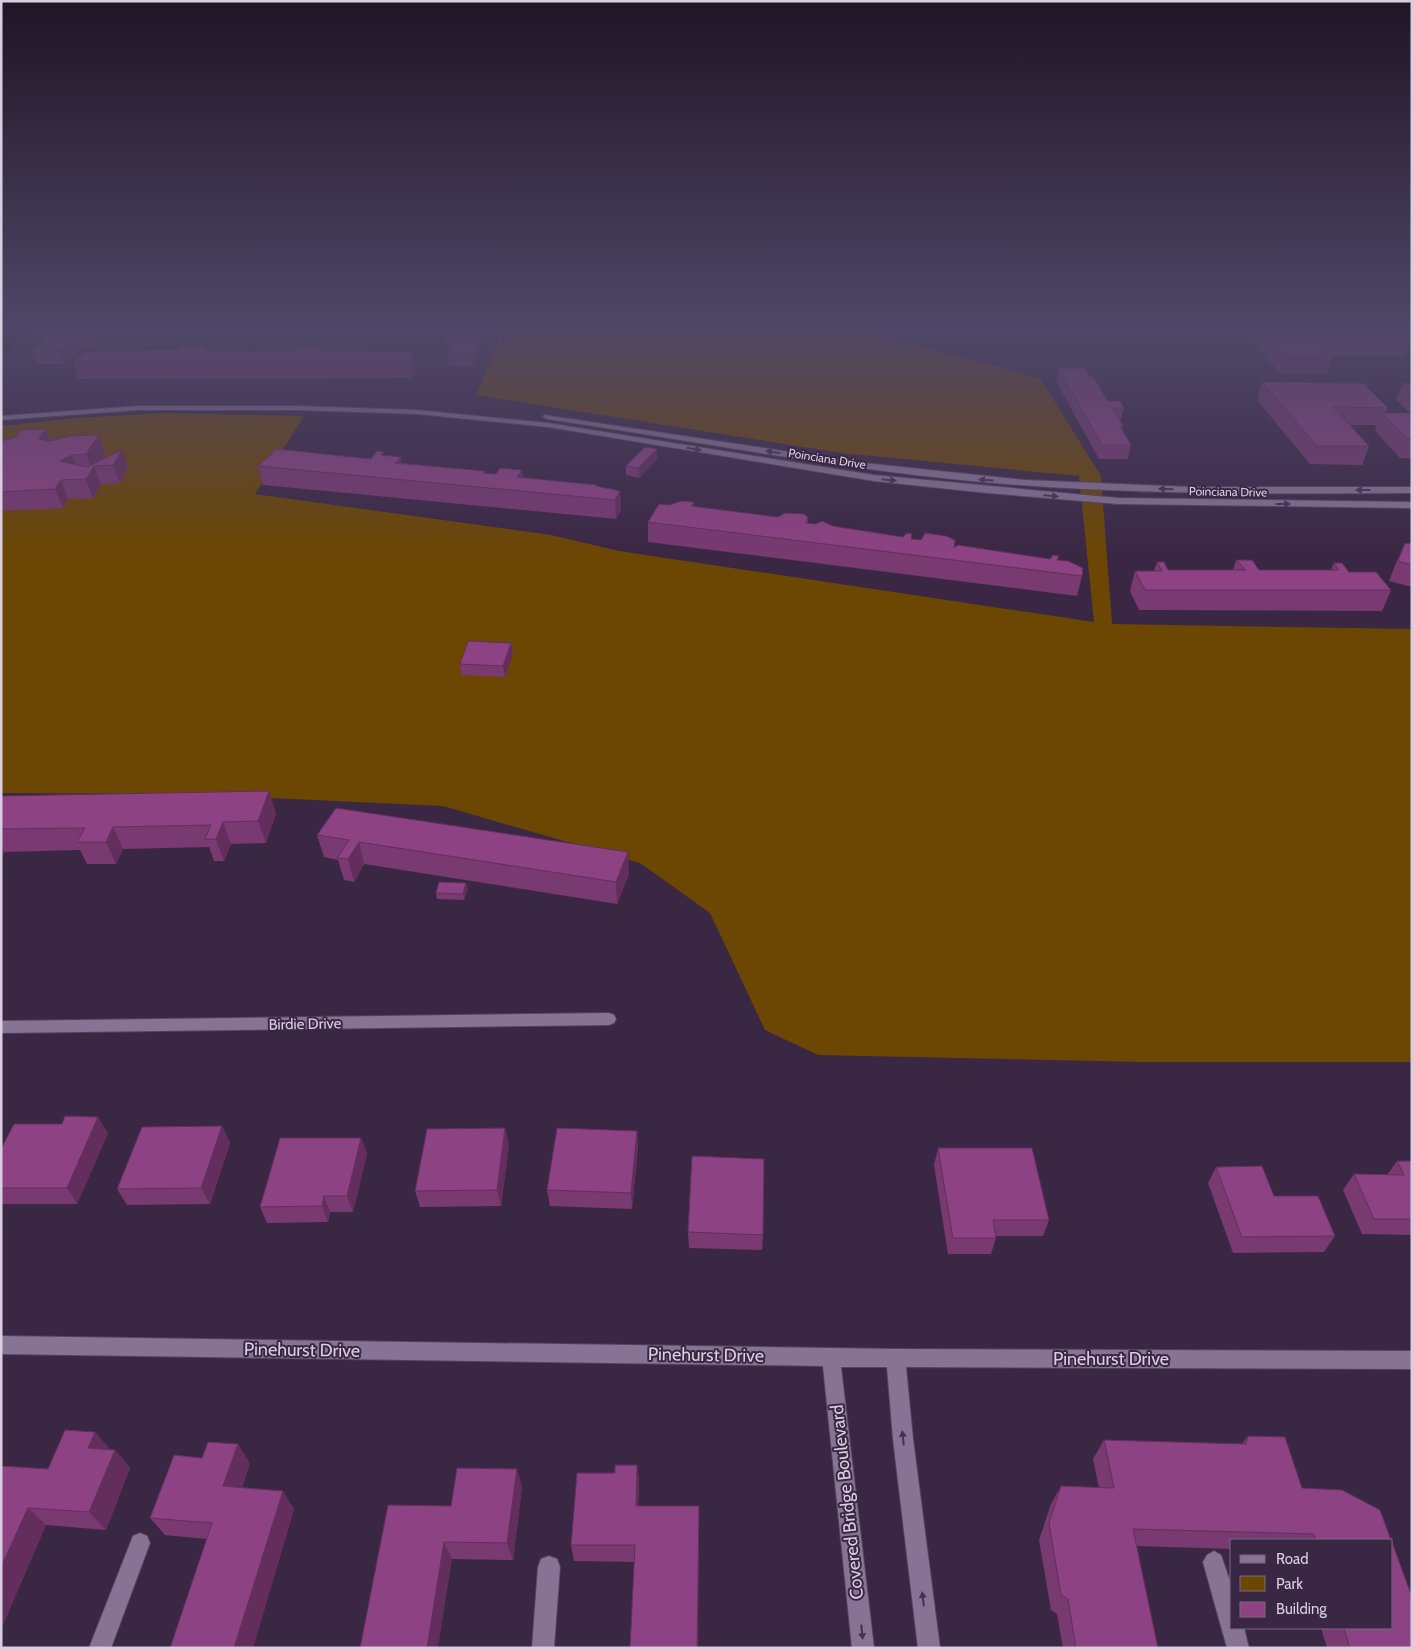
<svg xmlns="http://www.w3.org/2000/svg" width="1413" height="1649" font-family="Cabin,sans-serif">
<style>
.green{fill:#6c4603}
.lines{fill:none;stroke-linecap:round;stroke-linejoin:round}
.canal{fill:#31010c;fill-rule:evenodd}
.minor-casing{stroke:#55445d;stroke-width:2}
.minor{fill:#887395;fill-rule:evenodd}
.wall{fill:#793971}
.shaded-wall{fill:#632e5c}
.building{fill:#8d4283;stroke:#632e5c}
.oneway{fill:#463250}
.labels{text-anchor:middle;stroke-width:4;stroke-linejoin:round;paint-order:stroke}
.far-street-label{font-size:12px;fill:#d9cde0;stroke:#3a2744}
.street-label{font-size:15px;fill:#d9cde0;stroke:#3a2744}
.near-street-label{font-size:18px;fill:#d9cde0;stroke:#3a2744}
</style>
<rect width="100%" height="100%" fill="#3a2744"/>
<polygon class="green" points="504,327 848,327 1040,378 1101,476 1112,624 1412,629 1412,1062 1142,1062 818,1055 765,1030 710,913 640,863 443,806 185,794 1,793 1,426 76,418 164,413 304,416 255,494 551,535 619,551 1094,622 1079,476 841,453 476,395"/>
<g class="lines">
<polygon class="canal" points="21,327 36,327 6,353 1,354 1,343"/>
<defs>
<g id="minor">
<polygon points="138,406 297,406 417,410 548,423 874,475 1118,498 1412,502 1412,508 1118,504 987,493 874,481 548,427 417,414 297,410 138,410 1,420 1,416"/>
<path d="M544,415l320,48 162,17 165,7h221v6c-147,1 -295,2 -441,-12 -142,-14 -283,-41 -424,-62l-4,-2z"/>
<polygon points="609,1013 614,1015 616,1019 614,1023 609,1025 1,1033 1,1021"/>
<polygon points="1,1336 896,1349 1412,1351 1412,1369 906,1367 913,1439 940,1648 918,1648 893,1439 887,1367 841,1367 874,1648 852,1648 823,1366 1,1354"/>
<polygon points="140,1533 147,1536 150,1543 111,1648 89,1648 133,1536"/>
<polygon points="1214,1551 1221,1555 1232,1587 1232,1628 1244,1628 1249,1648 1227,1648 1203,1562 1207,1555"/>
<polygon points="549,1556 557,1559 560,1567 554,1648 532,1648 538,1567 541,1559"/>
</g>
</defs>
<use href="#minor" class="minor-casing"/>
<use href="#minor" class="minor"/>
</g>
<g class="wall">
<polygon points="61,326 101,329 102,331 99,334 101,341 94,347 83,347 63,364 36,364 31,351"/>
<polygon points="490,326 473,366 449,366 447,354 450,347 447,347 445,334 457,330"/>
<polygon points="1237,326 1317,327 1317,326 1393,326 1410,341 1404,357 1333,357 1327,374 1281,374"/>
<polygon points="209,351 322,351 412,352 415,369 410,378 79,379 73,362"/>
<polygon points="1058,368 1090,377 1108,401 1124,408 1120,421 1123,426 1122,429 1131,445 1128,459 1099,459 1056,381"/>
<polygon points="1262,382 1388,408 1386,413 1410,413 1396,400 1403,383 1412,383 1412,458 1400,458 1375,431 1377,425 1350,425 1369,446 1362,465 1310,464 1257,400"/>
<polygon points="1,441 51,441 105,453 101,460 128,468 120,483 101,484 93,498 68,499 63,508 1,511"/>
<polygon points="385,455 402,463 485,471 485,473 496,474 522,470 523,478 597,485 597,486 620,491 621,510 616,519 263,485 258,466 371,459"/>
<polygon points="657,459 639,478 626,475 626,466"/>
<polygon points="694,502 694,507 778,517 808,517 808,523 912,539 954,548 1058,560 1082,576 1077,596 648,542 648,522 670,505"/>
<polygon points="1405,543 1412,544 1412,587 1389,581 1396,563"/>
<polygon points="1236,560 1259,570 1331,570 1334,563 1349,572 1391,590 1382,611 1139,610 1130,591 1135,571 1154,571 1157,562 1168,570 1233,570"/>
<polygon points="511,643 513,653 505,677 461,675 460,664"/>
<polygon points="1,796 276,813 266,843 231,844 224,861 214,861 209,847 123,849 116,864 87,864 80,850 5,852 1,857"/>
<polygon points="317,835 629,874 617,904 364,864 354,882 344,880 338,860 324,857"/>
<polygon points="468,888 464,900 437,899 436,893"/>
<polygon points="222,1126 230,1143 210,1204 127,1205 117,1189"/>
<polygon points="505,1128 509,1145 501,1206 420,1207 415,1191"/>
<polygon points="637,1131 638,1147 632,1209 550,1206 547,1190"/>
<polygon points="108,1133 77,1204 1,1204 1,1149"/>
<polygon points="361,1138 367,1154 353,1212 330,1212 328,1222 267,1223 260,1207"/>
<polygon points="938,1148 1049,1220 1043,1236 996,1236 996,1238 991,1254 948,1254 934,1165"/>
<polygon points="1397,1161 1412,1161 1412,1235 1362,1234 1343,1190 1354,1174 1387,1175"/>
<polygon points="1216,1167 1274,1196 1335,1236 1324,1252 1233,1253 1208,1183"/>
<polygon points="688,1232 763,1235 762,1250 689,1248"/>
<polygon points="95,1432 110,1450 115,1450 130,1468 106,1530 46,1525 1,1629 1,1466 48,1469"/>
<polygon points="1248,1436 1302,1488 1391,1540 1232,1540 1232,1549 1136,1546 1158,1648 1063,1648 1057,1614 1051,1610 1039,1540 1051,1504 1061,1486 1099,1488 1093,1459 1104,1440 1242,1444"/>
<polygon points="250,1463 242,1488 294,1509 253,1648 170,1648 207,1539 165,1535 150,1518"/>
<polygon points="637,1465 639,1483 638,1506 699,1506 698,1648 630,1648 635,1562 574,1561 571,1545 615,1473"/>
<polygon points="522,1487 513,1560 452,1559 360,1648 451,1506"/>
<polygon points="1321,1628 1392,1628 1412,1648 1327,1648"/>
</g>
<g class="shaded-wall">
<polygon points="89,326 104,326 101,329 102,331 99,334 101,341 94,347 87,328"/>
<polygon points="483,326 490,326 473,366 472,354"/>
<polygon points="79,334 83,347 63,364 58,351"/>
<polygon points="207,346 212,362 203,351"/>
<polygon points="412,352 415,369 410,378 408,361"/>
<polygon points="46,429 53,447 39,439"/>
<polygon points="99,435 105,453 97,466 94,466 101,484 93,498 86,479 92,470 86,454"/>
<polygon points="657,449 657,459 639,478 638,468"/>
<polygon points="122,450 128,468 120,483 113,465"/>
<polygon points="72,455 79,473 60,461"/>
<polygon points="401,457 404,475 395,463"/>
<polygon points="522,470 524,489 517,477"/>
<polygon points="61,480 68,499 63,508 55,489"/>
<polygon points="620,491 621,510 616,519 615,500"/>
<polygon points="511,643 513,653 505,677 503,666"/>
<polygon points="269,791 276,813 266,843 258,821"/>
<polygon points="223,822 231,844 224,861 216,839"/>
<polygon points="113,827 123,849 116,864 106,842"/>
<polygon points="359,842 364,864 354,882 348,859"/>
<polygon points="1,845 5,852 1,857"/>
<polygon points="628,852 629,874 617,904 616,882"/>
<polygon points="466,883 468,888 464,900 463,894"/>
<polygon points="98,1117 108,1133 77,1204 67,1188"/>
<polygon points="222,1126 230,1143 210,1204 201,1188"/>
<polygon points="505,1128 509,1145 501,1206 497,1190"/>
<polygon points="637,1131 638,1147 632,1209 631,1193"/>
<polygon points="361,1138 367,1154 353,1212 347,1196"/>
<polygon points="324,1196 330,1212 328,1222 322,1206"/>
<polygon points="95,1432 111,1450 88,1448"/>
<polygon points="238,1444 250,1463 236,1504 223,1486"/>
<polygon points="115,1450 130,1468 106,1530 89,1512"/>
<polygon points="637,1465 639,1483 637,1523 636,1506"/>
<polygon points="517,1469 522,1487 513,1560 507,1543"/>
<polygon points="283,1491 294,1509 253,1648 234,1648"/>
<polygon points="28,1508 46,1525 1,1629 1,1567"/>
<polygon points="444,1542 452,1559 438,1648 427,1648"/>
</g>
<g class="building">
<polygon points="61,326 89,326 87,328 97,328 90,334 79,334 58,351 31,351"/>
<polygon points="458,326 483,326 472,354 447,354 454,334 445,334 447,330 457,330"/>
<polygon points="1257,326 1321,327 1320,326 1393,326 1410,341 1335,341 1332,338 1313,338 1333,357 1286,357"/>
<polygon points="181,346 207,346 203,351 293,352 296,347 321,347 319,351 412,352 408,361 73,362 84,352 177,350"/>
<polygon points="1058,368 1085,368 1090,377 1093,377 1108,401 1120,401 1124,408 1112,408 1123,426 1120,426 1131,445 1102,445"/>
<polygon points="1262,382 1363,383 1388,408 1333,407 1369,446 1317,446"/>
<polygon points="1403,383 1412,383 1412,390"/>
<polygon points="1382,413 1412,413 1412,439 1408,439"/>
<polygon points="46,429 39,439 50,441 71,436 99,435 86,454 72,455 60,461 87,467 122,450 113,465 94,466 86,479 61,480 55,489 1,492 1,441 16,437 21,430"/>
<polygon points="645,447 657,449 638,468 626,466"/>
<polygon points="277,449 371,459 377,451 384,452 381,455 401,457 395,463 485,471 483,473 496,474 500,468 522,470 517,477 597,485 596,486 620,491 615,500 258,466"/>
<polygon points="681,501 694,502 691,506 778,517 785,513 804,514 808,517 806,523 815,524 822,521 833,526 903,537 907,533 912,534 911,539 921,540 925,533 946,536 955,540 954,548 958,545 1050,559 1053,555 1059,556 1057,560 1068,561 1083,568 1082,576 648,522 659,504 670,505"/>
<polygon points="1405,543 1412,544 1412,565 1398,561"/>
<polygon points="1236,560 1252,560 1259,570 1339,570 1334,563 1342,563 1349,572 1376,572 1391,590 1145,590 1135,571 1162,571 1157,562 1164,562 1168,570 1246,570"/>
<polygon points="468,641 511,643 503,666 460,664"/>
<polygon points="269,791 258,821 223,822 216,839 205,839 211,825 113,827 106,842 77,842 85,828 1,829 1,796"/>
<polygon points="336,808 628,852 616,882 359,842 348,859 337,858 349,840 317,835"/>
<polygon points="439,882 466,883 463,894 436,893"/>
<polygon points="65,1116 98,1117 67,1188 1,1188 1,1149 14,1124 62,1124"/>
<polygon points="222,1126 201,1188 117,1189 142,1127"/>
<polygon points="505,1128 497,1190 415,1191 427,1129"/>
<polygon points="557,1128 637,1131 631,1193 547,1190"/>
<polygon points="280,1138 361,1138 347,1196 324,1196 322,1206 260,1207"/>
<polygon points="938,1148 1032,1148 1049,1220 993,1220 996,1238 953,1238"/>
<polygon points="692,1156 764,1159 763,1235 688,1232"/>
<polygon points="1397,1161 1412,1161 1412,1219 1374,1219 1354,1174 1404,1175"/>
<polygon points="1262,1166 1274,1196 1318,1196 1335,1236 1242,1237 1216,1167"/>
<polygon points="65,1430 95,1432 88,1448 115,1450 89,1512 28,1508 1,1567 1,1466 48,1469"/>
<polygon points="1248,1436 1285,1437 1302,1488 1342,1490 1380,1510 1391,1540 1316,1540 1314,1534 1133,1529 1158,1648 1076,1648 1068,1599 1061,1595 1049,1523 1061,1486 1114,1488 1104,1440 1246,1444"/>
<polygon points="208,1442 238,1444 223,1486 283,1491 234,1648 170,1648 212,1523 150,1518 174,1455 202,1458"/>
<polygon points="615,1465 637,1465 636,1506 699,1506 697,1648 630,1648 635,1545 571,1545 577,1473 615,1473"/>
<polygon points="457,1468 517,1469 507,1543 444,1542 427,1648 360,1648 388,1505 451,1506"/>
<polygon points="1392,1542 1412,1597 1412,1648 1350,1648 1344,1628 1392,1628"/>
</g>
<defs><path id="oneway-solid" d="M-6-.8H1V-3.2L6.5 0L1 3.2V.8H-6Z" transform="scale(1.25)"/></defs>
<g class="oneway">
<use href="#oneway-solid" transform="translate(694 449) rotate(9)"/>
<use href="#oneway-solid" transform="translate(773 452) rotate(-171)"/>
<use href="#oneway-solid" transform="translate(889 480) rotate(6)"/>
<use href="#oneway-solid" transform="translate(986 480) rotate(-176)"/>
<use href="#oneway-solid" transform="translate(1166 489) rotate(-179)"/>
<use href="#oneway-solid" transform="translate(1363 490) rotate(180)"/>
<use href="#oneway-solid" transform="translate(1051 496) rotate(5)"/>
<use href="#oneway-solid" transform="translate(1283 504)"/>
<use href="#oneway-solid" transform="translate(903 1438) rotate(-96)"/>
<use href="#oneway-solid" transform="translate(923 1599) rotate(-97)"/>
<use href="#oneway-solid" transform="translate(862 1632) rotate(84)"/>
</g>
<linearGradient id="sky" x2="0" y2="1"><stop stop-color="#201525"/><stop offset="0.59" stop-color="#4f4767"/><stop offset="1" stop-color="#4f4767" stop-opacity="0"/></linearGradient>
<rect width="1413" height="557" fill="url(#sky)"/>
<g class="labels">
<g class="far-street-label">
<text transform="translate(827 459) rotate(9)" y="4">Poinciana Drive</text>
<text transform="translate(1228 492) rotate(1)" y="4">Poinciana Drive</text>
</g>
<g class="street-label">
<text transform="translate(305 1024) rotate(-1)" y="5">Birdie Drive</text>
</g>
<g class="near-street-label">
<text transform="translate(302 1350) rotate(1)" y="6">Pinehurst Drive</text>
<text transform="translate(706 1355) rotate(1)" y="6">Pinehurst Drive</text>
<text x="1111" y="1365">Pinehurst Drive</text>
<text transform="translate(847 1502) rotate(-96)" y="6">Covered Bridge Boulevard</text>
</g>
</g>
<rect width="1413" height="1649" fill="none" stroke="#d9cde0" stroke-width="5"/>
<rect x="1230" y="1539" width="162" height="90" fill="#3a2744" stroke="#7a6982"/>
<rect x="1240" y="1555" width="25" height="8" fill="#887395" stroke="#7a6982"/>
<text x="1276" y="1564" font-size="15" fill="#d9cde0">Road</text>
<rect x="1240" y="1576" width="25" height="15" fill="#6c4603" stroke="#7a6982"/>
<text x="1276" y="1589" font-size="15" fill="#d9cde0">Park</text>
<rect x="1240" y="1602" width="25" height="15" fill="#8d4283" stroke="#7a6982"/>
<text x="1276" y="1614" font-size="15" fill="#d9cde0">Building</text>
</svg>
